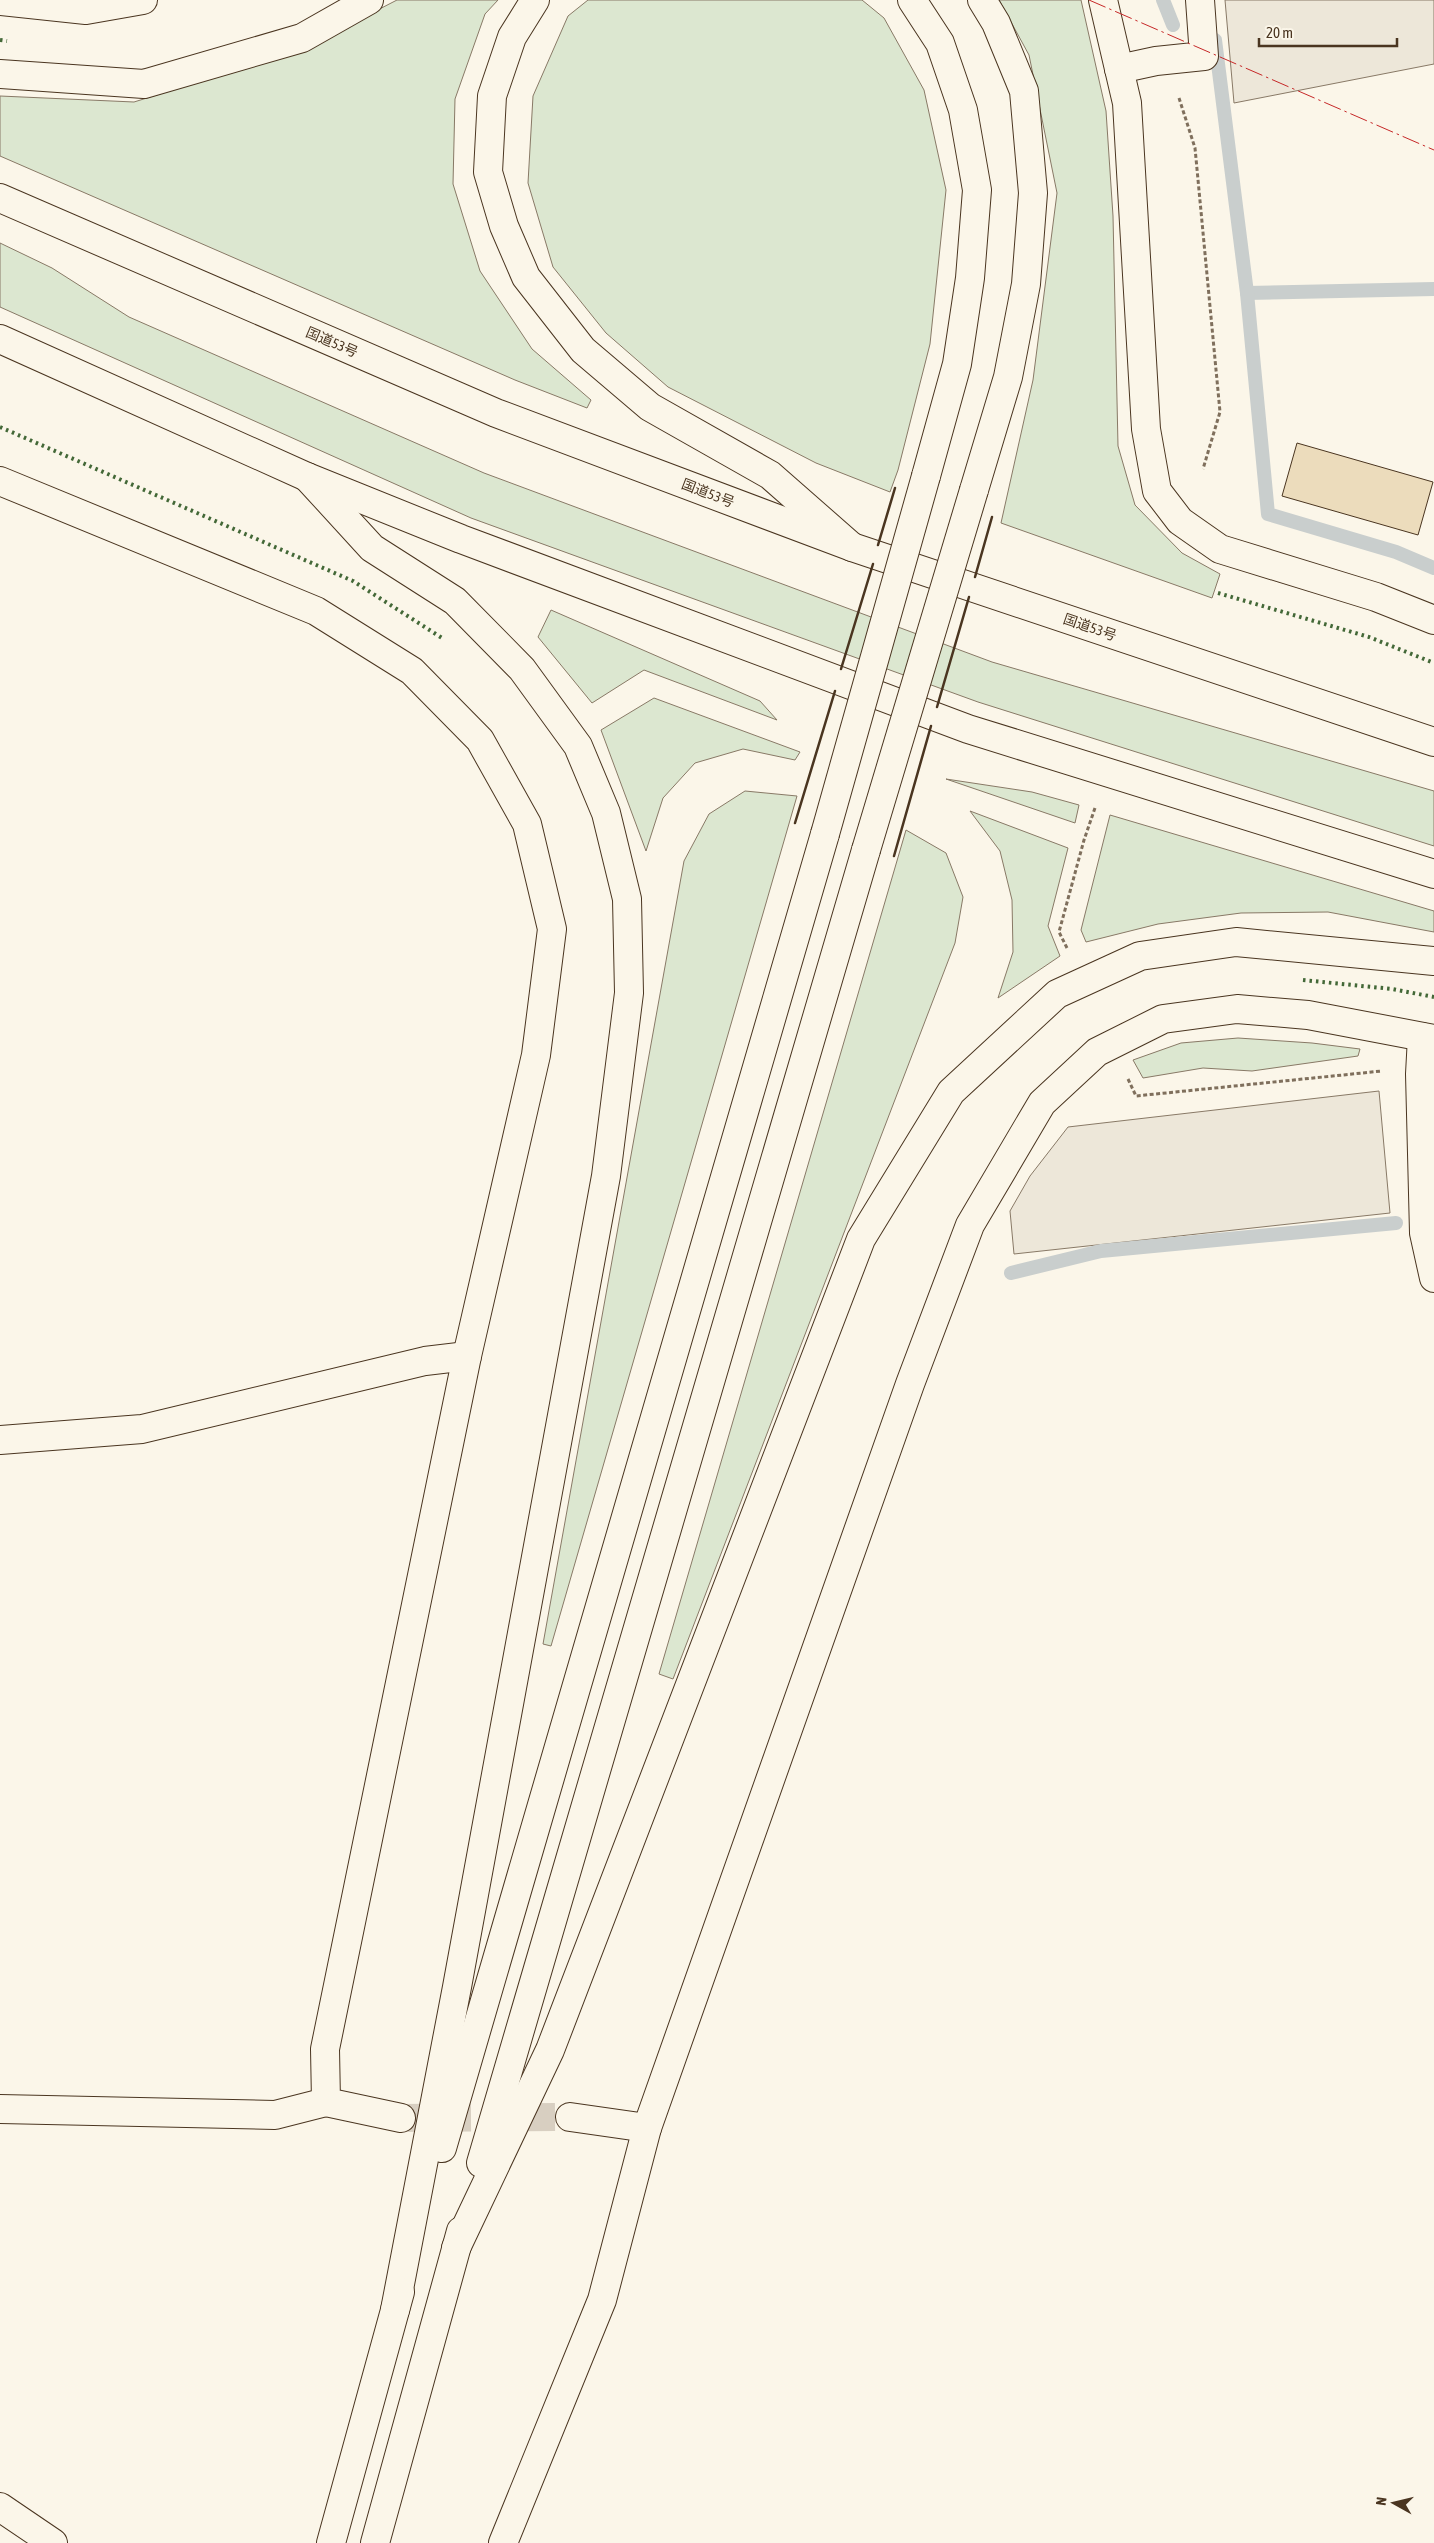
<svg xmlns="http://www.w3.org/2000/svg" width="1434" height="2543" font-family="'Asap Condensed','Noto Sans JP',sans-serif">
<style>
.green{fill:#dce7d0;stroke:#887966}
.parking{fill:#ede7d9;stroke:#887966}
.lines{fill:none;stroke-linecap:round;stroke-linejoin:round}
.stream{stroke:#c9cecd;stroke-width:14}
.building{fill:#ecdcbc;stroke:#4a3520}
.tertiary-tunnel{stroke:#d8cfc1;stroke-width:28;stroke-dasharray:28 14;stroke-linecap:butt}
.minor-casing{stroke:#4a3520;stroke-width:30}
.tertiary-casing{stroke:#4a3520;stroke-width:30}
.trunk-casing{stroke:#4a3520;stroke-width:30}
.motorway-casing{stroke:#4a3520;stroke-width:30}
.path{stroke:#7f6f5c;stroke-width:3;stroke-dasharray:4 2.5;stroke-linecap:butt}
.minor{stroke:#fbf6e9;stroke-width:28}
.tertiary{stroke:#fbf6e9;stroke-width:28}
.trunk{stroke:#fbf6e9;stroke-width:28}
.motorway{stroke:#fbf6e9;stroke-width:28}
.motorway-bridge-casing{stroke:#4a3520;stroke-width:30;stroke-linecap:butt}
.motorway-bridge{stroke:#fbf6e9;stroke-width:28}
.hedge{stroke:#436837;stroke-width:4;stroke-dasharray:2.5 4;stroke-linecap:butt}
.wall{stroke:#4a3520;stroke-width:2.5}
.power{stroke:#c62828;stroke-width:1;stroke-dasharray:18 4 2.5 4;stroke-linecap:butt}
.labels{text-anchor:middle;stroke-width:4;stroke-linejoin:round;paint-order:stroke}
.street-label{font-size:14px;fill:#4a3520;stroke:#fbf6e9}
</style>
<rect width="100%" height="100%" fill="#fbf6e9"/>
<g class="green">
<polygon points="397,0 498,0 485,14 455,99 453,184 480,271 532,349 591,400 587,408 515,380 0,156 0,96 134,102 298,51"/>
<polygon points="588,0 862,0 884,18 924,90 946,190 930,344 898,470 890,492 816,463 668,387 606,333 553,267 528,183 533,96 568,16"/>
<polygon points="999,0 1081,0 1106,111 1113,216 1118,446 1135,505 1182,553 1220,574 1212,598 1001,523 1033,380 1057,193 1029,55"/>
<polygon points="0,243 52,268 129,317 484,473 992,662 1434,791 1434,846 978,702 471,518 0,307"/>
<polygon points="551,610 760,701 777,720 644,670 592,703 538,637"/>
<polygon points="654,698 800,752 795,760 743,749 695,763 663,798 646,851 601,730"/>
<polygon points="946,779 1032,792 1079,805 1075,823"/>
<polygon points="745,791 797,796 551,1646 543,1644 684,861 709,814"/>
<polygon points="970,811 1068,848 1048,926 1060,956 998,998 1013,952 1012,900 1000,851"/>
<polygon points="1110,815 1434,911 1434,932 1328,912 1241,913 1158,924 1086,942 1081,930"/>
<polygon points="906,830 946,853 963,897 955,943 673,1679 659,1674"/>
<polygon points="1238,1038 1312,1043 1360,1049 1358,1056 1252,1071 1203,1068 1143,1078 1133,1060 1181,1043"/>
</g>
<g class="parking">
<polygon points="1225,0 1434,0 1434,64 1234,103"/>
<polygon points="1379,1091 1390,1213 1014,1254 1010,1211 1030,1176 1068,1127"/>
</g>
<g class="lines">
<g class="stream">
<polyline points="1163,0 1173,25"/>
<polyline points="1215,40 1247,293 1434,289"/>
<polyline points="1247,293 1268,514 1396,552 1434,568"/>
<polyline points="1011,1273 1101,1251 1396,1223"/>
</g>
</g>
<polygon class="building" points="1297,443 1433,482 1418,535 1282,496"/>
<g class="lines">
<polyline class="tertiary-tunnel" points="401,2118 570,2117"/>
<defs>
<g id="minor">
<polyline points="1119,69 1156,61 1204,56 1200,0"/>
<polyline points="1422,1037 1420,1074 1424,1233 1434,1278"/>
<polyline points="0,1440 142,1429 425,1361 467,1356"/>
<polyline points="0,2109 275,2115 326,2102"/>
<polyline points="0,2507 53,2543"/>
<polyline points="503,2543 602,2300 647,2128"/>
</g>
<g id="tertiary">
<polyline points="1103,0 1127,103 1146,429 1157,491 1180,521 1220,549 1376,597 1434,620"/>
<polyline points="0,1 86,10 143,0"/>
<polyline points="0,481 316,611 412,671 480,740 527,824 552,929 536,1055 467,1356 325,2049 326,2102 401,2118"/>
<polyline points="570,2117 647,2128 910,1384 970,1225 1042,1103 1097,1052 1163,1019 1237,1009 1308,1015 1434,1039"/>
</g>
<g id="trunk">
<polyline points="0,198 496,413 852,547 1434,742"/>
<polyline points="0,339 307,477 461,539 968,729 1434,874"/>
</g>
<g id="motorway">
<polyline points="535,0 512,37 492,96 488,172 504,226 526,277 583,350 650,407 770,475 852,547"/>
<polyline points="912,0 940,43 963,110 977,190 970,278 957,364 926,476"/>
<polyline points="0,74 144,84 302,38 369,0"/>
<polyline points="307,477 372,548 455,601 522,669 578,746 606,813 627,899 629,993 606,1176 457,1987 395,2310"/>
<polyline points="974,490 1008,377 1026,284 1033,193 1024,91 996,23 982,0"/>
<polyline points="442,2148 825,834"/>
<polyline points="481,2163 866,850"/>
<polyline points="456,2248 550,2050 861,1239 951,1092 1057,994 1140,956 1236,942 1434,961"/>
<polyline points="331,2543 400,2292"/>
<polyline points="375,2543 461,2231"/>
</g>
</defs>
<use href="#minor" class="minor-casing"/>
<use href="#tertiary" class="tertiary-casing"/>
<use href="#trunk" class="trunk-casing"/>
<use href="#motorway" class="motorway-casing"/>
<g class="path">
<polyline points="1179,98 1195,148 1220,412 1203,469"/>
<polyline points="1067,948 1059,932 1084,840 1095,808"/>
<polyline points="1128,1079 1136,1096 1382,1071"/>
</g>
<use href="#minor" class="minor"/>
<use href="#tertiary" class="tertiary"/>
<use href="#trunk" class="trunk"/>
<use href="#motorway" class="motorway"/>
<defs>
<g id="motorway-bridge">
<polyline points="825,834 926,476"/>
<polyline points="866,850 974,490"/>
</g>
</defs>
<use href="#motorway-bridge" class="motorway-bridge-casing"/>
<use href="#motorway-bridge" class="motorway-bridge"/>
<g class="hedge">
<polyline points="0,40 7,41"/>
<polyline points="0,427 353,581 442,638"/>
<polyline points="1218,593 1369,637 1434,663"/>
<polyline points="1303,980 1392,989 1434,997"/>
</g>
<g class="wall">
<polyline points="878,545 895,488"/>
<polyline points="975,577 992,517"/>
<polyline points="841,669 873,564"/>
<polyline points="937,707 969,597"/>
<polyline points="795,823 835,691"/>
<polyline points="894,856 931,726"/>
</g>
<polyline class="power" points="1089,0 1434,150"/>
</g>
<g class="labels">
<g class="street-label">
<text transform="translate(332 342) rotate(23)" y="5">国道53号</text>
<text transform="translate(708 493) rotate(21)" y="5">国道53号</text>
<text transform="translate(1090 627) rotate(19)" y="5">国道53号</text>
</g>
</g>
<g transform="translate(1394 2503) rotate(278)" stroke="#fbf6e9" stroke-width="4" paint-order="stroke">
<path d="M0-4L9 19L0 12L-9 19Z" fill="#4a3520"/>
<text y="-8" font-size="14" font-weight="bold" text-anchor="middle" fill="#4a3520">N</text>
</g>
<path d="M1259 38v8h138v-8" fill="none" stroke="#4a3520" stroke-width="2.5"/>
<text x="1266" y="38" font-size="15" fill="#4a3520" stroke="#fbf6e9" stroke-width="4" paint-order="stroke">20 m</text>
</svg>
